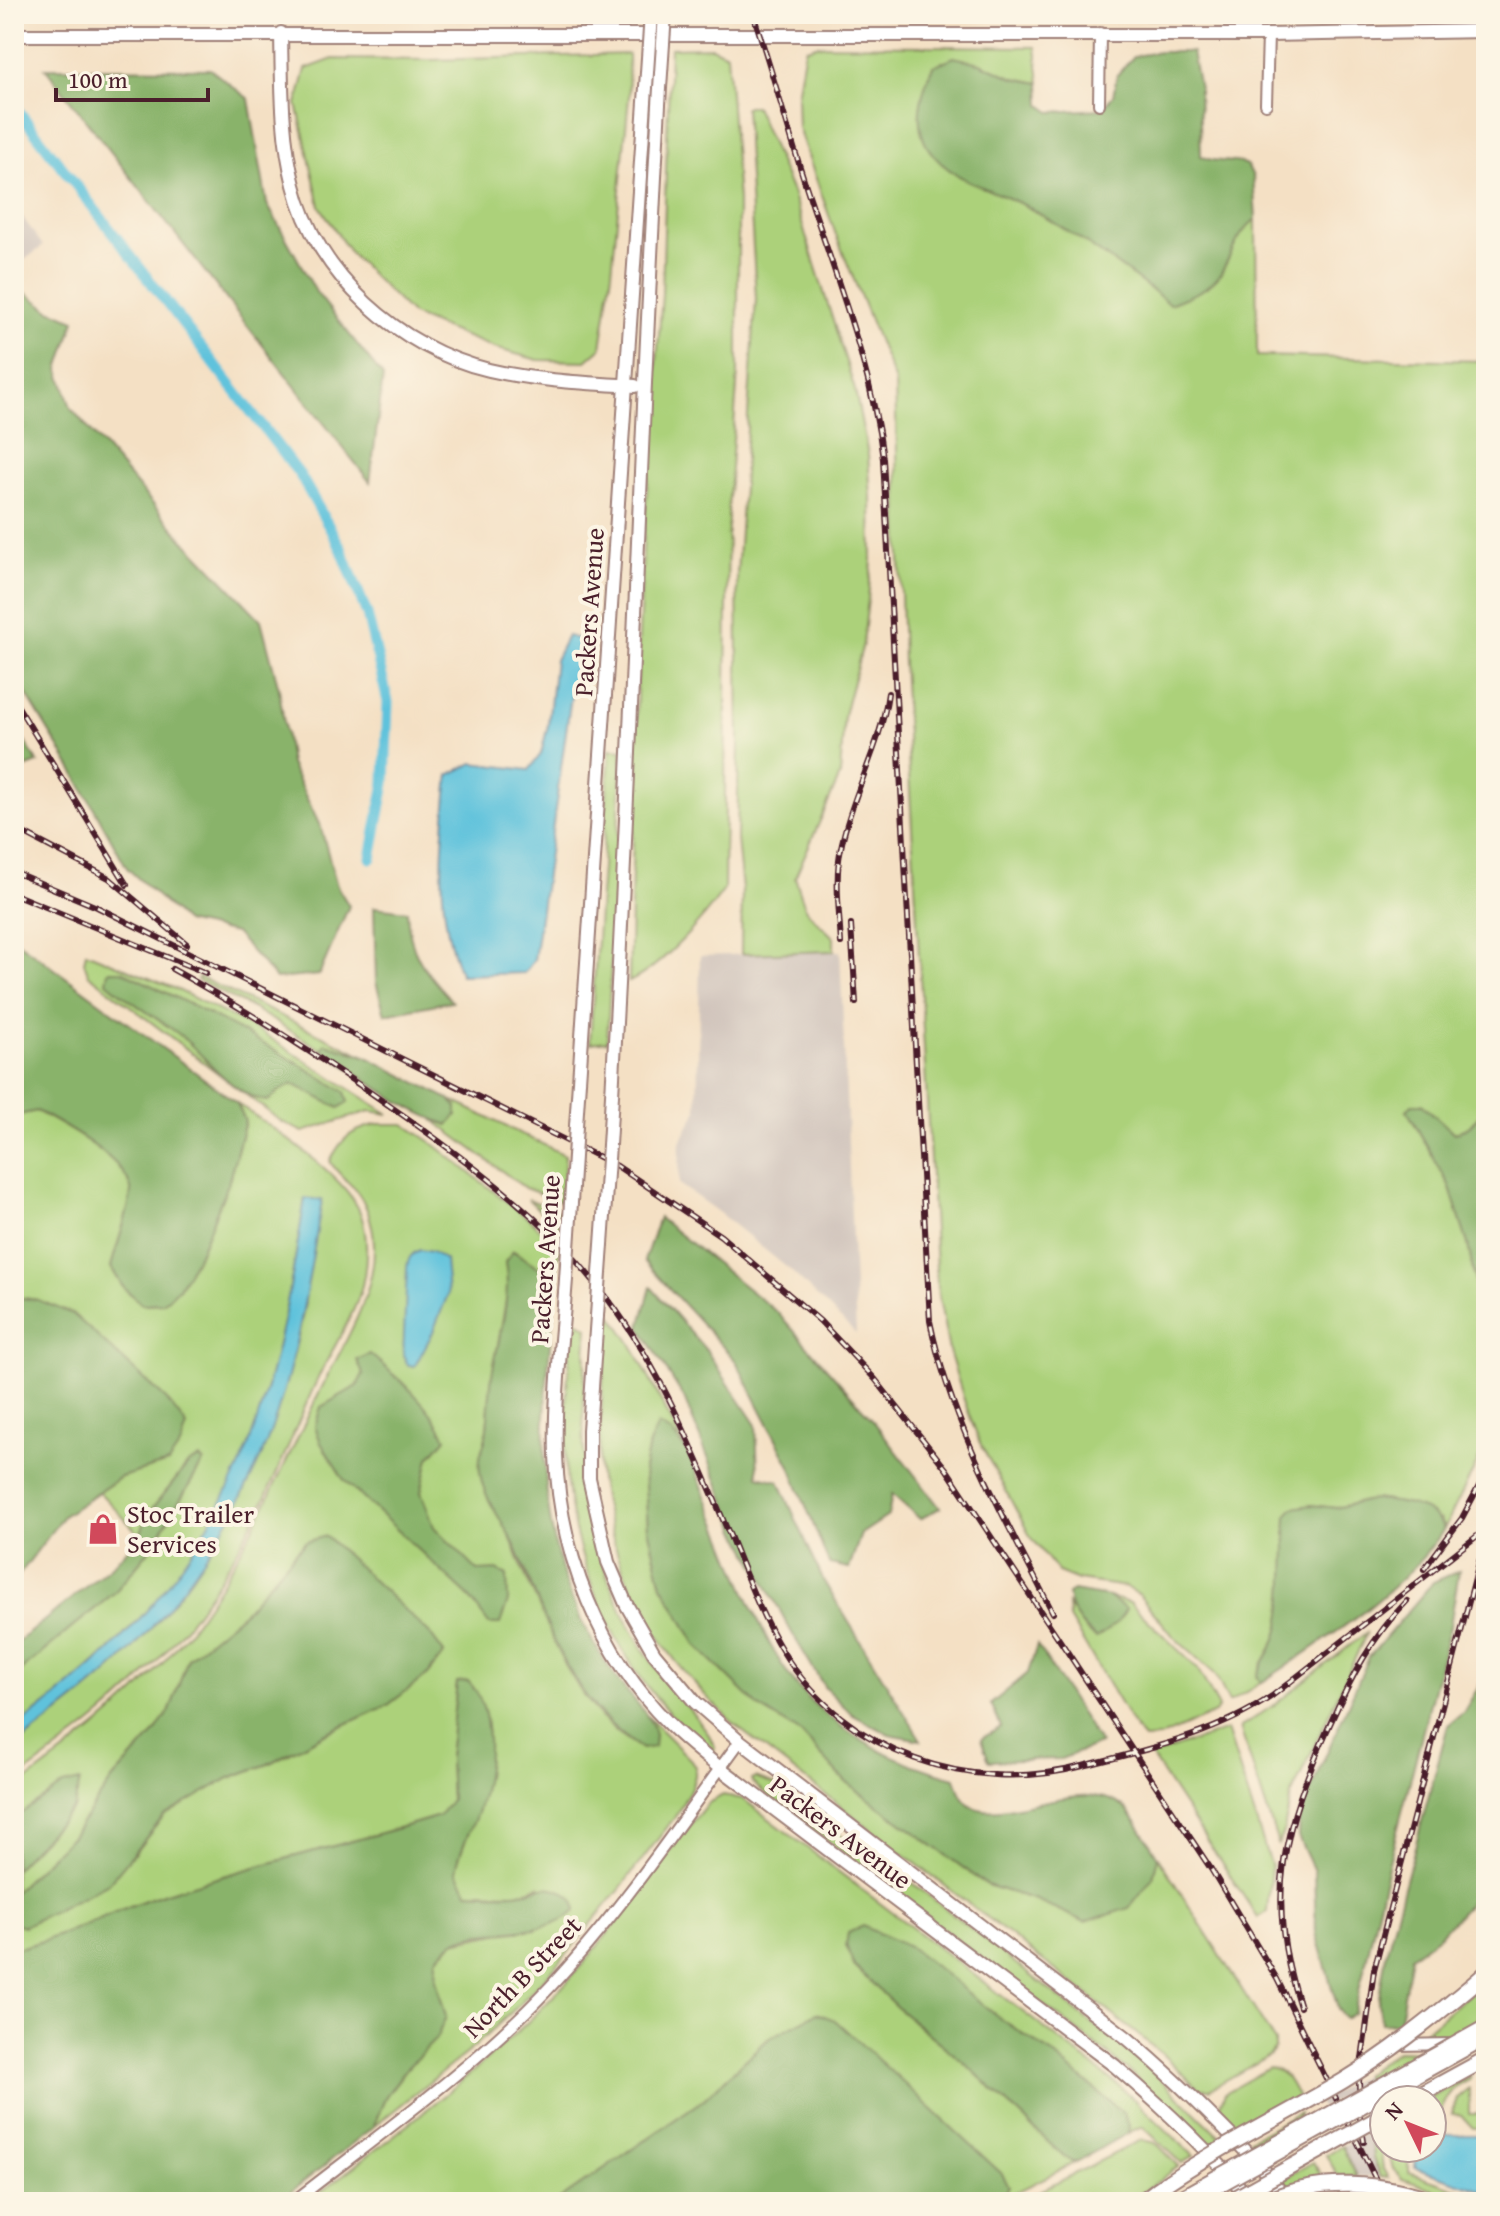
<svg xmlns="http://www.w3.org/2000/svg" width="1500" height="2216" font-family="'Gentium Book Plus',serif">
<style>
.industrial{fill:#cec1b9}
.green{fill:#acd17a;stroke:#7b7852;stroke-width:2}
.forest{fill:#89b36a;stroke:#6a694a;stroke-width:2}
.water{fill:#5ec2dc;stroke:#547084;stroke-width:2}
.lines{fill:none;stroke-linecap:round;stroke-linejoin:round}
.canal{stroke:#5ec2dc;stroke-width:11}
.minor-casing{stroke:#9f8078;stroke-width:14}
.major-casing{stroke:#9f8078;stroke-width:16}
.highway-casing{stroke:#9f8078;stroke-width:18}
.minor{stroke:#fff;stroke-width:10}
.major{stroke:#fff;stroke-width:12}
.highway{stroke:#fff;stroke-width:14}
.rail-casing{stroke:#4a1f2b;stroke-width:6}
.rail{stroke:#fcf5e5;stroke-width:3;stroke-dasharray:9;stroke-linecap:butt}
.major-bridge-casing{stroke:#9f8078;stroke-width:16;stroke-linecap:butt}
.highway-bridge-casing{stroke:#9f8078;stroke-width:18;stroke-linecap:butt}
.major-bridge{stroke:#fff;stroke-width:12}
.highway-bridge{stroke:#fff;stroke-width:14}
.labels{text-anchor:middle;stroke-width:8;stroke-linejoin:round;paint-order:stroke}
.street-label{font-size:26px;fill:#4a1f2b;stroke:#fcf5e5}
.poi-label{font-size:26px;fill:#4a1f2b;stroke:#fcf5e5;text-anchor:start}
</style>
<rect width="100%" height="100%" fill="#fcf5e5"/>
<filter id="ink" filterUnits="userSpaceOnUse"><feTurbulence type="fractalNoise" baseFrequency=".0125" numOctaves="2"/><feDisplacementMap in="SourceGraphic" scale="16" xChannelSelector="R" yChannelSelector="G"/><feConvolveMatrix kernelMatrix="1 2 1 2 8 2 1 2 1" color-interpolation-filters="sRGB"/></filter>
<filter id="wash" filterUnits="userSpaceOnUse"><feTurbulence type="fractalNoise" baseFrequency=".006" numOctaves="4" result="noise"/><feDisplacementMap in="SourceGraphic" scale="32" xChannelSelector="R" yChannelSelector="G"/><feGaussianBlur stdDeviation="1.8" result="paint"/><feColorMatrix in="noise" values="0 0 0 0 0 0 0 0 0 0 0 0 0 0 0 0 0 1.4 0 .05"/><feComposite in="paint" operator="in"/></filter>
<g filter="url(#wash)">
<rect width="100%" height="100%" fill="#f4e0c4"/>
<g class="industrial">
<polygon points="14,205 43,246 14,268"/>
<polygon points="840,951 856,1334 790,1270 718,1212 679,1184 680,1143 697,1111 700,956"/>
<polygon points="1364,2074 1364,2084 1321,2108 1318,2102"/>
<polygon points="1370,2131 1373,2158 1380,2177 1356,2176 1342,2146"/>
</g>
<g class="green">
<path d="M816,45l220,2 4,36 -26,-5 -34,-15 -38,101c28,19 60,29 89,45 49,27 95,61 139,95l63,-58 12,-18 11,-9 1,137 229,5v746l-17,20 -15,6 -32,-28 -15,5 42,75 19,59 18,97v104l-42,84 -4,-9 -31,-15 -34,-6 -39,9 -25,-3 -25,26c0,32 1,68 -7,100 -4,16 -17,29 -22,45l4,7 -32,19 -14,-28 -40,-36 -36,-43 -13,-8 -48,-7 -20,-8 -29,-38 -49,-91 -15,-40 -16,-52 -12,-64 -34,-624 -8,-281 -59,-147 -38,-107 -1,-32 7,-42 2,-6z"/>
<path d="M711,47l16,7 11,146v172l-10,137 -4,381c-22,30 -61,76 -95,92l9,-325 6,-127 18,-235 8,-247z"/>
<polygon points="628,54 629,97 612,272 601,348 586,361 538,360 494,348 412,315 350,253 320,206 297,104 306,69 333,59 431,60"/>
<polygon points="747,106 755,106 792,192 855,390 868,455 871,498 872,562 863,644 844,715 840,776 795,877 806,910 834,938 834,951 741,954 742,890 737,839 739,740 737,574 756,299 745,108"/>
<polygon points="610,749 622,750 607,1041 590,1043"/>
<polygon points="86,952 176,989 256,1029 389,1114 370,1111 303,1132 282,1122 88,974 84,962"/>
<polygon points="199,977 365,1056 326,1044 323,1046 324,1051 254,1009 197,980"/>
<polygon points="449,1099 565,1155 562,1202 525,1188 433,1120 449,1125 457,1107"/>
<path d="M237,1103c34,25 111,73 124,112 8,23 6,55 -1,78 -9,29 -27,54 -40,81 -21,43 -37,89 -59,132 -28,57 -66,113 -108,160 -40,45 -91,80 -139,116v-35c30,-23 62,-46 91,-72 105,-95 173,-228 199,-367 5,-29 1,-78 1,-109 -13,84 -28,168 -57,249 -44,118 -135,208 -234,281v-53l101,-84 37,-45 51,-85 -14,1 -41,51 -8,21 -41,-43 22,-15 47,-14 -130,-163 -24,-3v-181l22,-5c26,14 89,47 95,77 2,12 -16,63 -20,79l12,20 19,17 21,-1 16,-15 20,-34 29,-70 17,-62z"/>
<path d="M378,1124h26l27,18 103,81 25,26 -3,30 -42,-28 -9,11 4,22 -17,94 -6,60 -6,21 43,111 42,95 15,25 20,26 18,17 24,16 13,-14 -11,-22 47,47 4,7v9l-5,14 -15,27 -60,78 -55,67 -42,44 -44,41 -101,80 13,-31 60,-79 -10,-37 1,-22 17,-16 43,-9 39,-4 4,-43 -23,7 -49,-1 -12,-21 4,-23 18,-40 -10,-127 -11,2 -8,75 2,42 -12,16c-93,29 -189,50 -282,80 -48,16 -94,42 -143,53v-26l10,3 110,-72 29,-38 66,-38 39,-14 60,-32 60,-27 39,-30 17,-21 -14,-20 -125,-92 -60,69 -57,47 -17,50 -17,26 -41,45 -41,57 -58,56v-22l60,-63 -60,11v-28c52,-39 106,-77 148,-126 72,-82 111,-176 158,-273 22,-45 56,-95 54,-147 -1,-20 -7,-41 -20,-56 -9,-9 -18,-16 -24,-27 13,-25 21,-30 48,-37z"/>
<polygon points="528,1199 561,1212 560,1231"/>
<path d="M608,1309l23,34 57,110 -16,-20 -23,11 -5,25 4,59 14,57 35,61 62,61 42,26 45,49 141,103 49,15 117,-23 5,-20 117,185v7l-5,6 -60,34h-11l-37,-35 -70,-56 -351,-268c-79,-71 -125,-143 -141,-250 -2,-13 0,-29 0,-43 2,-42 5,-85 8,-128z"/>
<path d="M573,1319l15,8c-9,119 -11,215 54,320 19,31 46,58 67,88l6,12 -1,4c-86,-58 -141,-179 -148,-279 -4,-51 3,-102 7,-153z"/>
<polygon points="1109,1597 1130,1603 1197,1668 1219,1707 1215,1713 1159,1738 1144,1739 1136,1730 1069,1618 1068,1605 1086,1631 1096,1638 1125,1609"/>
<polygon points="1367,1632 1291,1796 1284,1829 1278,1844 1240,1728 1274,1705"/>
<polygon points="1227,1730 1271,1867 1267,1912 1258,1918 1151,1756"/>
<polygon points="755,1778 775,1785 829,1827 896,1870 1148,2067 1223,2139 1211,2147 1127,2069 752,1783 751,1780"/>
<path d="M723,1795l20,4 326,248 56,44 69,65 -12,7 -40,-37 -14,7 1,-8 -6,-12 -72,-60 -50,-34 -147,-53 48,46 65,53 97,92 7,4h7l-79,40 10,-15 -192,-173 -49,26 -65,61 -147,102h-248c88,-69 180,-135 256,-217 53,-57 94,-123 144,-182z"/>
<polygon points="1486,1980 1486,2018 1445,2040 1419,2036"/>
<polygon points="1397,2051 1423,2052 1364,2084 1364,2074"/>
<path d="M1269,2068c17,3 22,16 29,30l-58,31 -19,-19 -2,-3 6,-14z"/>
<path d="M1470,2075l-1,5c-16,6 -25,16 -28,33h-9v-13h-8z"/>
<polygon points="1469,2089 1469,2114 1486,2114 1486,2128 1473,2128 1461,2115 1452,2114 1457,2098"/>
<polygon points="1299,2113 1298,2121 1255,2145 1250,2139"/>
<polygon points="1378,2126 1383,2169 1388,2178 1380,2177 1373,2158 1370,2131"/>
<polygon points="1141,2140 1156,2143 1179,2166 1128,2202 1019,2202"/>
<polygon points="1342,2146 1356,2176 1338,2176 1326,2155"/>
<polygon points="1387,2148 1409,2148 1409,2173 1486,2199 1486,2202 1463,2202 1445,2193 1402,2179 1393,2169"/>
<polygon points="1313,2162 1323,2178 1288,2186 1283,2179"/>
</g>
<g class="forest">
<polygon points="951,14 1314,14 1315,21 976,15"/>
<path d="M1160,52h32l7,36 2,68c17,9 29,2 46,9l6,11 3,43c-20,15 -24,37 -37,57 -10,14 -33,21 -49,28 -44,-34 -89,-66 -137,-94 -34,-20 -82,-27 -105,-62 -16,-25 -6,-58 5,-82l21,-9 26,6 34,15 26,5 1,22 10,7 50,-3 12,-13 4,-21 17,-19z"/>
<polygon points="45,68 210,69 249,99 267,204 316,292 383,377 370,482"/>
<polygon points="16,286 50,310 75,320 59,369 71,408 181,537 261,620 279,689 290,764 321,828 337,886 349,906 319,975 276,979 235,933 185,922 127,868 75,774 14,674 14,288"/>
<polygon points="14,724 38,763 14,772"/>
<path d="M374,907l33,4c2,43 17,59 45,90l-67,13 -9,-32z"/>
<path d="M14,939l223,164 8,18 -17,63 -29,70 -20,34 -16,15 -21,1 -19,-17 -12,-20c4,-16 22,-67 20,-78 -6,-31 -69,-64 -94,-78l-23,5z"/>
<path d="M108,971h14c77,37 151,75 223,121l3,10 -9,6 -46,-24 -14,7 -11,10c-35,-3 -65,-49 -92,-69 -23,-17 -48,-31 -70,-51z"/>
<path d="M326,1044l39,12 84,43 8,8v8l-8,10c-46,-15 -85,-48 -125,-74l-1,-5z"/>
<polygon points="1412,1104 1422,1104 1454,1133 1469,1127 1486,1107 1486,1341 1468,1244 1449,1185 1407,1110"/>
<polygon points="659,1218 778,1313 871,1418 940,1508 920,1519 892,1494 888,1516 861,1534 849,1568 829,1564 790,1466 736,1361 644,1261"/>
<path d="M513,1251l43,28c-9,111 -27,213 16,320 11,27 28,57 45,80 12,17 34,34 38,56 0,1 -1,10 -1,12l-12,2c-75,-48 -93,-124 -126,-201 -13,-29 -40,-56 -36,-89 0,-8 5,-15 6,-23 3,-20 3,-41 6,-61 6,-37 20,-75 13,-113z"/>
<polygon points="651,1287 706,1350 756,1425 758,1476 779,1481 823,1580 921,1740 889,1734 853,1715 825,1688 792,1633 737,1530 684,1398 640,1327"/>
<polygon points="14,1297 38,1300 73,1314 166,1399 187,1426 181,1444 168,1463 121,1477 63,1516 14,1582"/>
<path d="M370,1354c29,25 59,49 76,84l-17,20 -8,34 13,35 44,44 19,-1 10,5 1,26 -8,23h-11l-21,-28 -124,-116 -23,-37 -6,-17 6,-19 36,-21 6,-12 -6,-14z"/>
<path d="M658,1425l14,8 16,20c16,38 32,76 47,114 20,46 39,98 75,133 41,40 91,64 145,78 3,10 6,20 15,27 30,22 109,-30 152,1 12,8 27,37 36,51l-5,20 -24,31 -44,14 -49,-22 -49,-15 -141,-103 -45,-49 -42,-26 -62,-61 -35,-61 -14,-57 -4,-59 5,-25z"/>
<polygon points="200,1458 203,1462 152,1547 115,1592 14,1676 14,1645 115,1563 140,1535 148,1514 189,1463"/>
<path d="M1374,1499c25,4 59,5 70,30 -38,61 -123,114 -183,154l-4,-7c6,-16 18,-29 22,-46 8,-37 6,-77 8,-114l6,-8 18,-3 25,3z"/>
<polygon points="326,1536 430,1634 444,1653 427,1675 388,1705 328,1732 268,1764 229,1778 164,1816 109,1883 24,1926 14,1923 14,1892 72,1836 113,1779 154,1734 171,1708 188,1658 245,1611 305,1542"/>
<polygon points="1459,1571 1450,1626 1388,1866 1354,2013 1345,2019 1338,2009 1316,1933 1314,1871 1298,1837 1299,1816 1369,1657 1433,1582"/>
<path d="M1073,1591l36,6 17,12 -8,13 -22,16c-14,-10 -27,-27 -28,-44z"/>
<polygon points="1037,1645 1100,1744 1061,1759 989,1761 981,1739 1001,1727 991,1704 1028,1673"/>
<polygon points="1485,1676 1486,1885 1441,1934 1411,1956 1399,2024 1381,2023 1378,2003 1386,1954 1448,1725 1463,1713"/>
<path d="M468,1681c28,29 22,89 11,126 -7,23 -19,39 -23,64l12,21c15,1 30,2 45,1 22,-1 35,-13 55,2 6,4 8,8 8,16 -34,28 -82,14 -120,30 -7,3 -13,11 -19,17l-1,22 10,37 -10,22 -31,31 -19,26 -13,31 -95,75h-264v-253c49,-11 95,-37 143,-53 93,-30 189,-51 282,-80l12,-16 -2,-42 8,-76z"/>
<polygon points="80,1781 74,1807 14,1870 14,1818 63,1785"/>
<polygon points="863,1926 913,1949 1001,2019 1051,2053 1123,2113 1129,2125 1128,2133 1078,2161 1071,2161 1064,2157 967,2065 902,2012 854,1966 846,1945 848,1933"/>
<polygon points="817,2013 835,2020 1001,2173 1009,2186 999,2201 556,2202 703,2100 768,2039"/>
</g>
<g class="water">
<path d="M567,636l12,3 -45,321 -10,13 -63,2c-27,-65 -19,-132 -12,-200l24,-12 56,7 12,-16 7,-29 7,-65z"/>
<path d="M305,1198l17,2c-14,85 -27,174 -60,254 -32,77 -96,166 -157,221 -29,26 -61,49 -91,72v-18c87,-64 152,-126 204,-221 11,-20 22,-40 30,-61 29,-80 44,-164 57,-249z"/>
<path d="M420,1250l12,2 13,8 3,34 -16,40 -17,32 -7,-1 -5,-10 4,-87c1,-10 4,-14 13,-18z"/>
<polygon points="1432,2135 1486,2135 1486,2192 1415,2168 1416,2148 1432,2148"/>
</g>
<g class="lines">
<polyline class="canal" points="14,105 300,475 341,548 367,614 388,702 385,783 371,858"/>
</g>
</g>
<g filter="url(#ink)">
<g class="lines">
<defs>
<g id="minor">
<polyline points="1099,104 1100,33"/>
<polyline points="1266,104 1268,35"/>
<polyline points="1397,2045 1453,2044"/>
<path d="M293,2202c88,-69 181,-134 257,-215 71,-76 129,-163 190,-246"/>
</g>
<g id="major">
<path d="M281,33c1,52 0,102 13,152 22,90 106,164 195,185 47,11 97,13 146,16"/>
<polyline points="14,35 1268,35 1486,31"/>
<polyline points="576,1126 646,87"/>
<path d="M609,1145c22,-352 30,-705 51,-1057"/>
<path d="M566,1279c-4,58 -12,118 -10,176 3,98 44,200 113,269 16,16 34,30 51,44l395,298c49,42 96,86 137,136"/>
<path d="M597,1316l-8,114v48l19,84 18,42 28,49 41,49 45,39 387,297c38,32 73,66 108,102 18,19 40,38 50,62"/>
</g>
<g id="highway">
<polyline points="1471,1986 1486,1973"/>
<polyline points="1411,2100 1486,2059"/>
<polyline points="1141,2202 1158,2189"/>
</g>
</defs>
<use href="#minor" class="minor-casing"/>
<use href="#major" class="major-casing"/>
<use href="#highway" class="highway-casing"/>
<use href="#minor" class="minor"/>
<use href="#major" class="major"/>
<use href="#highway" class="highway"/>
<defs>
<g id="rail">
<path d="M753,14c21,62 37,125 58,187 28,85 61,169 72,258l47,862c21,104 75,198 123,292"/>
<polyline points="14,700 127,885"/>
<polyline points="14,828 109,878 187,944"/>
<polyline points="14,872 97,907 617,1166 721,1236 820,1321 875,1379 947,1470 1211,1869 1277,1979 1387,2202"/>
<polyline points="14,894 206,973"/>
<polyline points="851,925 856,1003"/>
<path d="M841,943c-2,-33 -7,-68 1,-100 11,-52 39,-97 46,-150"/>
<path d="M172,969c82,45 159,95 235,149 70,50 136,100 190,167 61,75 96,164 133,251 16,39 31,80 53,116 63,102 187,144 300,114 66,-17 132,-31 189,-70l214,-167"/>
<polyline points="1424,1569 1462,1518 1486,1473"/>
<path d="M1300,2007c-36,-111 -17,-180 30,-283 20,-45 42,-87 77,-123"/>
<polyline points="1364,2142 1360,2118 1359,2081 1374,1970 1486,1535"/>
</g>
</defs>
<use href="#rail" class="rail-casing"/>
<use href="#rail" class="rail"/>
<defs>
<g id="major-bridge">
<polyline points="646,87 651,14"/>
<polyline points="660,88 665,14"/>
<polyline points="566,1279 576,1126"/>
<polyline points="597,1316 609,1145"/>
<polyline points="1171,2202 1486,2026"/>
<polyline points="1190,2202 1486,2038"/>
</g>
<g id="highway-bridge">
<path d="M1158,2189c58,-41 124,-72 185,-108 46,-28 87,-61 128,-95"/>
<polyline points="1228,2202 1384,2115"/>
<path d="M1264,2202c55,-26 119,-20 174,0"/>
</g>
</defs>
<use href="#major-bridge" class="major-bridge-casing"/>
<use href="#highway-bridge" class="highway-bridge-casing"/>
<use href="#major-bridge" class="major-bridge"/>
<use href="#highway-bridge" class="highway-bridge"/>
</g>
</g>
<defs>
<symbol id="shop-bare" viewBox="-9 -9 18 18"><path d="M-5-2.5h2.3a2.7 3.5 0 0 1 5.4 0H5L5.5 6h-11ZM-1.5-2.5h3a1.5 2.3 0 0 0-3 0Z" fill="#d1495b" stroke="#fcf5e5" stroke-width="2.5" paint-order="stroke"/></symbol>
</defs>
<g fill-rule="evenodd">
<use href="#shop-bare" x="81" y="1507" width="44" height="44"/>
</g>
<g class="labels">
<g class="street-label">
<text transform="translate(589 612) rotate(-86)" y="9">Packers Avenue</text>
<text transform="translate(545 1259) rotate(-86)" y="9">Packers Avenue</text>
<text transform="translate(841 1832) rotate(37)" y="9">Packers Avenue</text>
<text transform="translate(522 1977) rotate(-46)" y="9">North B Street</text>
</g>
<g class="poi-label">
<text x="127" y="1523">Stoc Trailer<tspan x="127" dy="30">Services</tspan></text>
</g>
</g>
<rect width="1500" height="2216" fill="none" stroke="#fcf5e5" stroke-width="48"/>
<g transform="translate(1408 2124) rotate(313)"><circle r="38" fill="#fcf5e5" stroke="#b59f9b" stroke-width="2"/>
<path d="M0-6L14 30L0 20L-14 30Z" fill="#d1495b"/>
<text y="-12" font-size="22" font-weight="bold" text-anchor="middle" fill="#4a1f2b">N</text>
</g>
<path d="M56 88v12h152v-12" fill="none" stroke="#4a1f2b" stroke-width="4"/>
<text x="68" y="88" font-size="24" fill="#4a1f2b" stroke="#fcf5e5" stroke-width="6" paint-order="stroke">100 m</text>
</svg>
